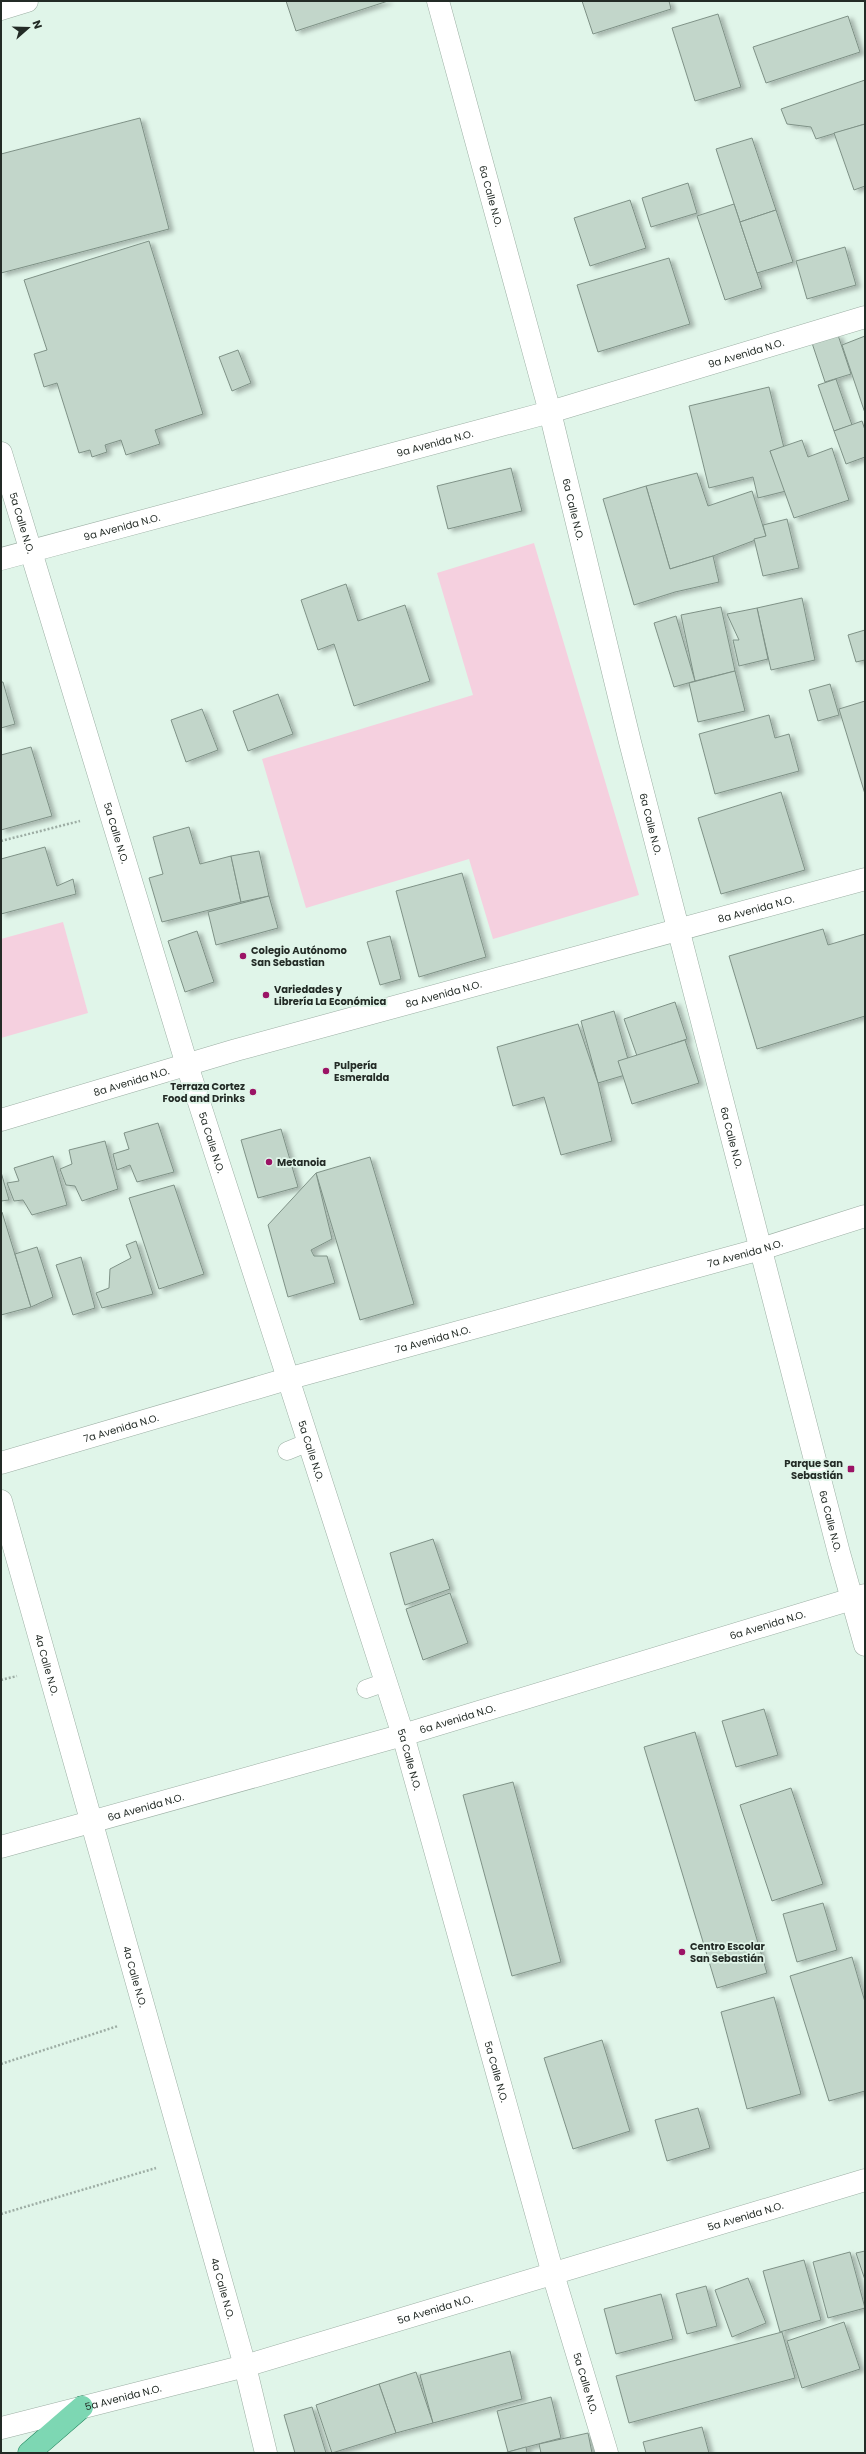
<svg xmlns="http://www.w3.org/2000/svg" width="866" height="2454" font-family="Poppins,sans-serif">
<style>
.green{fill:#f5d0df}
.building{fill:#c2d6ca;stroke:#7f9287;filter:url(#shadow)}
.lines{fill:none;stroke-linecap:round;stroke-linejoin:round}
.lane-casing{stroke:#9cafa4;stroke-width:19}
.street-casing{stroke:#9cafa4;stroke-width:23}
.secondary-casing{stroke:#9cafa4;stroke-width:23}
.primary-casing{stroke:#258961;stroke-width:23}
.path{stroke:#9dada4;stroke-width:2.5;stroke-dasharray:2 2;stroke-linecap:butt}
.lane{stroke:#fff;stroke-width:18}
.street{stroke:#fff;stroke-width:22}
.secondary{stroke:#fff;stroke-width:22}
.primary{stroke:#7dd7b3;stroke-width:22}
.poi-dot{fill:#9b1365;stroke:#e0f5e9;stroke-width:1.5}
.labels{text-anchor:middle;stroke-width:3.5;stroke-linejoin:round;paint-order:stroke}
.street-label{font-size:10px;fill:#232b26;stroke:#e0f5e9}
.poi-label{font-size:10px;font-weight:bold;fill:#232b26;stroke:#e0f5e9;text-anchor:start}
</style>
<defs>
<filter id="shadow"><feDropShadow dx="4.5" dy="2.5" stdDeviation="2" flood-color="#0004"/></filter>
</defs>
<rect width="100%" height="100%" fill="#e0f5e9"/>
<g class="green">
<polygon points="534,543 639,895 493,939 469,859 306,908 262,759 473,695 437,573"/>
<polygon points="63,922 88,1013 1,1038 1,939"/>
</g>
<g class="building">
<polygon points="286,1 388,1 296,31"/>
<polygon points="582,1 669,1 671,9 593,34"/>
<polygon points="718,14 741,87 695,101 672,28"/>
<polygon points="848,16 860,52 766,83 753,47"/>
<polygon points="865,80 865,124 816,139 811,127 787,124 781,109"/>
<polygon points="140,118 169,229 1,273 1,154"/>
<polygon points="865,124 865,186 854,190 834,133"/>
<polygon points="752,138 776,210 740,222 716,149"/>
<polygon points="688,183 697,213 651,227 642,198"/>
<polygon points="630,200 646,248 590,266 574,218"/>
<polygon points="734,204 762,288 725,300 697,216"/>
<polygon points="776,210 793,262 757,273 740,222"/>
<polygon points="149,241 203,414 155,430 160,444 126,455 121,440 105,445 107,452 92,457 90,450 79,453 57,383 44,387 34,354 47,350 24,280"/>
<polygon points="845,247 856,285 807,299 796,261"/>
<polygon points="669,258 690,324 598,352 577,285"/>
<polygon points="838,335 851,374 825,382 812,343"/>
<polygon points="865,336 865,413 842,345"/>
<polygon points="238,350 251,383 232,391 219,357"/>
<polygon points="836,379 852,425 834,431 818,385"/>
<polygon points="769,387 785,452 770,451 786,491 758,498 753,477 709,488 689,406"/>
<polygon points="862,421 865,430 865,457 846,464 834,431"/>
<polygon points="802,440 808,457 832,448 849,500 794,518 770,451"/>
<polygon points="511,468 522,511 448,529 437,486"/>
<polygon points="697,473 708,506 752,491 766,536 713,556 670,569 646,486"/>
<polygon points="646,486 670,569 713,556 719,582 675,592 634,605 603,499"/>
<polygon points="787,519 799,568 763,576 754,539 766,536 763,525"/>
<polygon points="346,584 358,621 405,605 430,681 354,706 334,644 318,650 301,600"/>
<polygon points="802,598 815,660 771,670 757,608"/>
<polygon points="721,607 735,671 695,681 681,615"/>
<polygon points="757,608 768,659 739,666 733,640 739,640 727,614"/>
<polygon points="676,616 695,681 674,687 654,623"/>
<polygon points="865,630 865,660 856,662 848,635"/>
<polygon points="735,671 745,711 698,722 689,683"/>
<polygon points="1,682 3,682 15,724 1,728"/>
<polygon points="830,684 839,715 818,721 809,690"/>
<polygon points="278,694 293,734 248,751 233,711"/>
<polygon points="865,701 865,794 839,709"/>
<polygon points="202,709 218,750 186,762 171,720"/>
<polygon points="769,715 775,738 789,734 799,771 715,794 699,734"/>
<polygon points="31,747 52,816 1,830 1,755"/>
<polygon points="781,792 805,870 721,894 698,818"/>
<polygon points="189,827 200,864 231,856 241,902 162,922 149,878 163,874 153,837"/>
<polygon points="45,847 57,886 73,879 76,894 1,914 1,859"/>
<polygon points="259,851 269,896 241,902 231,856"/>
<polygon points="462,873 486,957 419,977 396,891"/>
<polygon points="269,896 278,928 216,945 208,912"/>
<polygon points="823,929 828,945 865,934 865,1016 757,1049 729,956"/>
<polygon points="197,931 214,982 185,992 168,941"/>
<polygon points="390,936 401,979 380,985 367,942"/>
<polygon points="675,1002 687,1039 637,1056 624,1019"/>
<polygon points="614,1011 632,1073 598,1083 581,1021"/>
<polygon points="578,1024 598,1083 612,1141 561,1155 544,1097 513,1106 497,1047"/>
<polygon points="685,1040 699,1083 632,1104 618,1061"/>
<polygon points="158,1123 174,1172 137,1182 130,1165 117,1170 113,1154 129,1149 124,1133"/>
<polygon points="281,1129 298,1187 258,1198 241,1140"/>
<polygon points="105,1141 118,1189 82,1201 75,1186 66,1185 60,1169 72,1164 69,1150"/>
<polygon points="53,1156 67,1205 32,1215 23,1200 14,1201 7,1183 19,1181 14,1168"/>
<polygon points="370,1157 414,1304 360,1320 316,1173"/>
<polygon points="1,1172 9,1200 1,1201"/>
<polygon points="316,1173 332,1239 311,1250 314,1256 327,1256 335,1283 288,1297 268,1225"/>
<polygon points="174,1185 204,1274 159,1289 129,1198"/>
<polygon points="2,1212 31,1307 1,1315 1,1212"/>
<polygon points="136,1241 153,1294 102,1308 96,1293 109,1288 110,1269 131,1258 126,1245"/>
<polygon points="37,1247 53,1297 31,1307 15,1254"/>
<polygon points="81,1257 95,1308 73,1315 56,1265"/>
<polygon points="433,1539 450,1589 405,1605 390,1553"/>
<polygon points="450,1593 468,1643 423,1660 406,1609"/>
<polygon points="764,1709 778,1755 736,1767 722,1721"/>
<polygon points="695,1732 767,1973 717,1988 644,1747"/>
<polygon points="513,1782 561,1962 512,1976 463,1795"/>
<polygon points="791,1788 823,1884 772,1901 740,1805"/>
<polygon points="823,1903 837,1950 797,1962 783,1914"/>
<polygon points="852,1957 865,2002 865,2091 829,2101 790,1976"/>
<polygon points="774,1997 801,2094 747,2109 721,2012"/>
<polygon points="602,2040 630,2131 573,2149 544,2058"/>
<polygon points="698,2108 710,2148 667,2161 655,2120"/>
<polygon points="865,2251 865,2280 856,2253"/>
<polygon points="850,2252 865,2308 828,2318 813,2262"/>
<polygon points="804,2260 821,2320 780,2332 763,2271"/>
<polygon points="748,2278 766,2323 732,2337 715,2290"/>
<polygon points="706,2286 717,2326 687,2334 676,2294"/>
<polygon points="661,2294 673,2339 616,2354 604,2309"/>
<polygon points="844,2322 860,2369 802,2388 787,2341"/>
<polygon points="782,2332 795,2378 629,2423 616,2376"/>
<polygon points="510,2351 522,2399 433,2423 420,2375"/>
<polygon points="416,2372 433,2423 396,2433 379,2384"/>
<polygon points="379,2384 396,2433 332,2453 316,2405"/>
<polygon points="551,2397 561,2438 508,2452 497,2411"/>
<polygon points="312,2407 326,2453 295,2453 284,2415"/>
<polygon points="702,2427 709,2453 646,2453 643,2442"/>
<polygon points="588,2433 592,2453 541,2453 539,2444"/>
<polygon points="526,2447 527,2453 504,2453 508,2452"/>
</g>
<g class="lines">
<defs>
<g id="lane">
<polyline points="287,1451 309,1442"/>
<polyline points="366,1689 386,1682"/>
</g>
<g id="street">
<polyline points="1,9 27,1"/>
<path id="s1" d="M1,453l186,612 216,670 150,539 54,179"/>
<path id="s2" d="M1,559l549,-147 315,-95"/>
<path id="s3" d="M1,1120l235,-70 629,-171"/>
<path id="s4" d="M1,1463l286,-84 474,-130 104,-33"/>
<path id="s5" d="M1,1501l244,865 21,87"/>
<path id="s6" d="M1,1847l402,-112 462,-140"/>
</g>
<g id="secondary">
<path id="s7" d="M438,1l112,411 80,330 209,811 26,92"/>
<path id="s8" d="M1,2428l244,-62 620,-186"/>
</g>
<polyline id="primary" points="29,2453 82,2407"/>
</defs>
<use href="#lane" class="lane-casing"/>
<use href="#street" class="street-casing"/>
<use href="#secondary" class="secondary-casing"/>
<use href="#primary" class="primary-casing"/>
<g class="path">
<polyline points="1,841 80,821"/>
<polyline points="1,1680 17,1676"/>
<polyline points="1,2064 118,2026"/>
<polyline points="1,2214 156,2168"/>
</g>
<use href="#lane" class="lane"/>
<use href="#street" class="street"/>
<use href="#secondary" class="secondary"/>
<use href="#primary" class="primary"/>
</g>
<g class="poi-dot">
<circle cx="243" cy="956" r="4"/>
<circle cx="266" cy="995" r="4"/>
<circle cx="326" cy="1071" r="4"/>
<circle cx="253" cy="1092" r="4"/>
<circle cx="269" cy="1162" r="4"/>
<rect x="847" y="1465" width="8" height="8" rx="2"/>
<circle cx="682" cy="1952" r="4"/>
</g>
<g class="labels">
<g class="street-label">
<text dy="4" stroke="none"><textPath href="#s7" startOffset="202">6a Calle N.O.</textPath></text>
<text dy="4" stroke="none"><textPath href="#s2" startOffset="773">9a Avenida N.O.</textPath></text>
<text dy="4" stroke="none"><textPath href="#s2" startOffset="449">9a Avenida N.O.</textPath></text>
<text dy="4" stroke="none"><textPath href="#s7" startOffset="526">6a Calle N.O.</textPath></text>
<text dy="4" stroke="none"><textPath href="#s1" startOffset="73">5a Calle N.O.</textPath></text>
<text dy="4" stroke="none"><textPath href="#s2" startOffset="125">9a Avenida N.O.</textPath></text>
<text dy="4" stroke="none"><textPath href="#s7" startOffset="850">6a Calle N.O.</textPath></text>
<text dy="4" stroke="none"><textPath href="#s1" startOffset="397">5a Calle N.O.</textPath></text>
<text dy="4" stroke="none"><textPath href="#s3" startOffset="784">8a Avenida N.O.</textPath></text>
<text dy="4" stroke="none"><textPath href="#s3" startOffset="460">8a Avenida N.O.</textPath></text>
<text dy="4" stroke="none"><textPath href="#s3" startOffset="136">8a Avenida N.O.</textPath></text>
<text dy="4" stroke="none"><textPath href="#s7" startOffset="1174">6a Calle N.O.</textPath></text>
<text dy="4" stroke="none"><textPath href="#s1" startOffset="721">5a Calle N.O.</textPath></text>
<text dy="4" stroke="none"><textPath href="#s4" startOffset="773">7a Avenida N.O.</textPath></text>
<text dy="4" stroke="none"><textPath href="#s4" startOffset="449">7a Avenida N.O.</textPath></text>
<text dy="4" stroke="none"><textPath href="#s4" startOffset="125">7a Avenida N.O.</textPath></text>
<text dy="4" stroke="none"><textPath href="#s1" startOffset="1045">5a Calle N.O.</textPath></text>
<text dy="4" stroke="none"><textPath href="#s7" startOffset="1570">6a Calle N.O.</textPath></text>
<text dy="4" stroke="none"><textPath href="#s6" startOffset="798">6a Avenida N.O.</textPath></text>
<text dy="4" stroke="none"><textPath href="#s5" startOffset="170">4a Calle N.O.</textPath></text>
<text dy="4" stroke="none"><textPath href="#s6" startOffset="474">6a Avenida N.O.</textPath></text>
<text dy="4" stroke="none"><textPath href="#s1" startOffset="1369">5a Calle N.O.</textPath></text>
<text dy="4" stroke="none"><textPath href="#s6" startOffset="150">6a Avenida N.O.</textPath></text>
<text dy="4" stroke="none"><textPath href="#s5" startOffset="494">4a Calle N.O.</textPath></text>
<text dy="4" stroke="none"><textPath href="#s1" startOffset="1693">5a Calle N.O.</textPath></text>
<text dy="4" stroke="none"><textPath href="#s8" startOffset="774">5a Avenida N.O.</textPath></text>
<text dy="4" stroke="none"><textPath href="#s5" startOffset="818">4a Calle N.O.</textPath></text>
<text dy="4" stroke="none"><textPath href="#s8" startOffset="450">5a Avenida N.O.</textPath></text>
<text dy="4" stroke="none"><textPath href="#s1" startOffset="2017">5a Calle N.O.</textPath></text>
<text dy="4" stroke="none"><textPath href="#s8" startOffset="126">5a Avenida N.O.</textPath></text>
</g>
<g class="poi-label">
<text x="251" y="954">Colegio Autónomo<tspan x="251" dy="12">San Sebastian</tspan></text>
<text x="274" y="993">Variedades y<tspan x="274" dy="12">Librería La Económica</tspan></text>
<text x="334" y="1069">Pulpería<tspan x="334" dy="12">Esmeralda</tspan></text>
<text x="245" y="1090" text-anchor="end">Terraza Cortez<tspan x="245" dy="12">Food and Drinks</tspan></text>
<text x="277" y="1166">Metanoia</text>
<text x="843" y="1467" text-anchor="end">Parque San<tspan x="843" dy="12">Sebastián</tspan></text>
<text x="690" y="1950">Centro Escolar<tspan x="690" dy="12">San Sebastián</tspan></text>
</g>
</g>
<rect width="866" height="2454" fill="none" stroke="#232b26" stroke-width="4"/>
<g transform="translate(28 28) rotate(70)" stroke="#e0f5e9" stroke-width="3" paint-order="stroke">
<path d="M0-3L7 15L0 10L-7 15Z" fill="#232b26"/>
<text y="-6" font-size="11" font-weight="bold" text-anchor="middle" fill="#232b26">N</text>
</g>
</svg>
